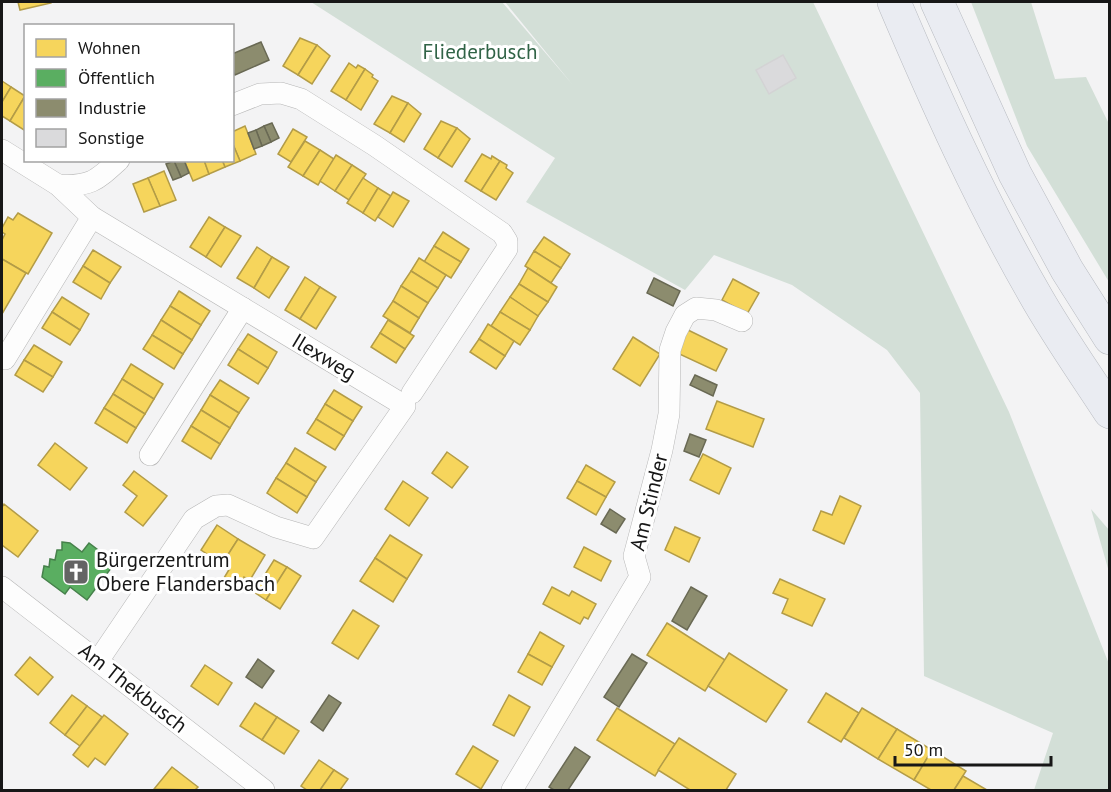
<svg xmlns="http://www.w3.org/2000/svg" width="1111" height="792" font-family="'PT Sans',sans-serif">
<style>
.green{fill:#d3dfd7}
.homes{fill:#f6d55c;stroke:#b39c47;stroke-width:1.5}
.public{fill:#5aae61;stroke:#46814b;stroke-width:1.5}
.industry{fill:#8c8c6e;stroke:#696954;stroke-width:1.5}
.building{fill:#dadadc;stroke:#d3d3d4;stroke-width:1.5}
.lines{fill:none;stroke-linecap:round;stroke-linejoin:round}
.minor-casing{stroke:#b6b6b6;stroke-width:22}
.motorway-casing{stroke:#b8bbc1;stroke-width:34}
.minor{stroke:#fdfdfd;stroke-width:21}
.motorway{stroke:#eaecf2;stroke-width:33}
.labels{text-anchor:middle;stroke-width:6;stroke-linejoin:round;paint-order:stroke}
.park-label{font-size:21px;fill:#306346;stroke:#fff}
.street-label{font-size:21px;fill:#171717;stroke:#fff}
.poi-label{font-size:21px;fill:#171717;stroke:#fff;text-anchor:start}
</style>
<rect width="100%" height="100%" fill="#f3f3f4"/>
<g class="green">
<polygon points="311,2 502,2 572,84 505,2 813,2 1009,412 1109,664 1109,790 1034,790 1053,733 924,676 920,393 887,350 792,285 714,255 685,290 526,202 555,158"/>
<polygon points="971,2 1031,2 1055,79 1086,77 1109,124 1109,282 1027,146"/>
<polygon points="1091,509 1109,530 1109,572"/>
</g>
<g class="homes">
<polygon points="18,2 51,2 51,3 20,10"/>
<polygon points="300,38 317,45 298,75 283,66"/>
<polygon points="317,45 330,56 312,84 298,75"/>
<polygon points="349,63 356,68 358,65 365,69 346,100 331,91"/>
<polygon points="365,69 373,75 372,77 378,81 361,110 346,100"/>
<polygon points="2,81 11,87 2,102"/>
<polygon points="11,87 25,96 10,121 2,116 2,102"/>
<polygon points="25,96 26,127 24,130 10,121"/>
<polygon points="392,96 408,103 390,133 374,124"/>
<polygon points="408,103 421,114 404,142 390,133"/>
<polygon points="441,121 457,128 438,158 424,149"/>
<polygon points="245,126 256,154 240,161 232,142 232,132"/>
<polygon points="457,128 470,139 452,167 438,158"/>
<polygon points="293,129 307,137 291,162 278,154"/>
<polygon points="305,141 320,150 303,176 288,167"/>
<polygon points="232,142 240,161 225,167 222,160 232,160"/>
<polygon points="320,150 334,159 318,185 303,176"/>
<polygon points="482,154 491,159 492,156 500,161 481,191 465,181"/>
<polygon points="336,155 352,165 335,191 320,181"/>
<polygon points="184,160 204,160 209,174 193,181"/>
<polygon points="204,160 222,160 225,167 209,174"/>
<polygon points="500,161 507,165 506,168 513,173 496,200 481,191"/>
<polygon points="352,165 366,174 349,200 335,191"/>
<polygon points="164,171 176,200 160,206 148,178"/>
<polygon points="148,178 160,206 144,212 133,184"/>
<polygon points="363,178 378,188 363,213 347,203"/>
<polygon points="378,188 391,196 375,221 363,213"/>
<polygon points="393,192 409,201 393,227 378,217"/>
<polygon points="18,213 52,233 28,274 2,259 2,240 5,234 2,232 2,228 8,217 13,220"/>
<polygon points="209,217 225,227 206,257 190,247"/>
<polygon points="225,227 241,236 221,267 206,257"/>
<polygon points="443,232 469,249 461,262 434,246"/>
<polygon points="544,237 570,254 561,268 534,251"/>
<polygon points="434,246 461,262 451,278 424,262"/>
<polygon points="257,247 272,257 254,288 237,278"/>
<polygon points="93,250 121,267 110,283 83,266"/>
<polygon points="534,251 561,268 551,283 525,266"/>
<polygon points="272,257 289,267 269,298 254,288"/>
<polygon points="419,258 446,275 438,288 411,271"/>
<polygon points="2,259 26,273 2,314"/>
<polygon points="83,266 110,283 101,299 73,282"/>
<polygon points="528,268 557,287 548,302 519,284"/>
<polygon points="411,271 438,288 428,303 401,286"/>
<polygon points="305,277 320,287 300,319 285,310"/>
<polygon points="733,279 759,293 747,314 722,300"/>
<polygon points="519,284 548,302 538,316 510,297"/>
<polygon points="401,286 428,303 419,318 393,301"/>
<polygon points="320,287 336,297 316,329 300,319"/>
<polygon points="179,291 210,311 201,325 170,306"/>
<polygon points="62,297 89,314 80,330 52,312"/>
<polygon points="510,297 538,316 530,330 500,312"/>
<polygon points="393,301 419,318 410,333 383,316"/>
<polygon points="170,306 201,325 192,340 161,320"/>
<polygon points="52,312 80,330 70,345 42,328"/>
<polygon points="500,312 530,330 520,345 491,326"/>
<polygon points="161,320 192,340 183,354 152,335"/>
<polygon points="388,320 414,336 405,349 380,333"/>
<polygon points="488,324 514,341 505,356 479,339"/>
<polygon points="686,329 727,349 716,371 675,352"/>
<polygon points="380,333 405,349 396,363 371,347"/>
<polygon points="248,334 277,352 268,368 238,349"/>
<polygon points="152,335 183,354 174,369 143,349"/>
<polygon points="633,337 660,354 640,386 613,369"/>
<polygon points="479,339 505,356 496,369 470,352"/>
<polygon points="34,345 62,362 53,377 24,360"/>
<polygon points="238,349 268,368 258,384 228,365"/>
<polygon points="24,360 53,377 43,392 15,375"/>
<polygon points="131,364 163,384 154,399 122,379"/>
<polygon points="122,379 154,399 145,414 113,394"/>
<polygon points="220,380 249,398 239,413 210,395"/>
<polygon points="334,390 362,407 353,421 325,404"/>
<polygon points="113,394 145,414 136,428 104,408"/>
<polygon points="210,395 239,413 230,428 201,410"/>
<polygon points="717,401 764,419 753,447 706,429"/>
<polygon points="325,404 353,421 344,436 316,419"/>
<polygon points="104,408 136,428 127,443 95,423"/>
<polygon points="201,410 230,428 220,444 191,426"/>
<polygon points="316,419 344,436 335,450 307,433"/>
<polygon points="191,426 220,444 211,459 182,441"/>
<polygon points="55,443 87,468 70,490 38,465"/>
<polygon points="295,448 326,467 316,482 286,463"/>
<polygon points="447,452 468,467 452,488 432,473"/>
<polygon points="703,454 731,468 719,494 690,480"/>
<polygon points="286,463 316,482 307,497 276,478"/>
<polygon points="586,465 615,482 606,497 577,481"/>
<polygon points="134,471 167,496 143,526 125,512 137,496 123,485"/>
<polygon points="276,478 307,497 297,513 267,493"/>
<polygon points="403,481 428,498 409,526 385,509"/>
<polygon points="577,481 606,497 596,515 567,498"/>
<polygon points="840,496 861,506 844,544 813,530 821,511 832,515"/>
<polygon points="4,504 38,531 18,557 2,545 2,507"/>
<polygon points="217,525 238,539 222,564 201,550"/>
<polygon points="675,527 700,538 689,562 665,550"/>
<polygon points="390,535 422,555 407,579 375,558"/>
<polygon points="238,539 265,555 250,580 244,577 243,582 238,586 233,588 229,587 225,583 224,578 230,568 222,564"/>
<polygon points="584,547 611,561 601,581 574,567"/>
<polygon points="375,558 407,579 393,602 360,581"/>
<polygon points="274,560 287,567 266,600 254,592"/>
<polygon points="287,567 301,576 280,609 266,600"/>
<polygon points="780,579 825,599 812,626 782,613 788,599 773,593"/>
<polygon points="552,587 569,596 572,591 596,604 588,619 584,617 580,624 543,604"/>
<polygon points="353,610 379,626 358,659 332,643"/>
<polygon points="667,623 725,660 705,691 647,655"/>
<polygon points="540,632 564,646 552,667 528,654"/>
<polygon points="729,653 787,690 766,722 708,686"/>
<polygon points="528,654 552,667 542,685 518,672"/>
<polygon points="30,657 53,677 38,695 15,675"/>
<polygon points="205,665 232,683 218,705 191,686"/>
<polygon points="826,693 859,713 841,742 808,722"/>
<polygon points="72,695 87,706 65,735 50,723"/>
<polygon points="509,695 530,707 514,736 493,725"/>
<polygon points="255,703 277,717 262,740 240,726"/>
<polygon points="87,706 102,717 80,746 65,735"/>
<polygon points="617,708 675,744 655,776 597,740"/>
<polygon points="862,708 897,729 878,759 844,738"/>
<polygon points="104,715 128,734 105,765 95,758 88,767 73,755"/>
<polygon points="277,717 299,731 284,754 262,740"/>
<polygon points="897,729 932,750 914,780 878,759"/>
<polygon points="679,738 736,774 726,790 690,790 658,770"/>
<polygon points="473,746 498,761 481,789 456,774"/>
<polygon points="932,750 966,771 954,790 931,790 914,780"/>
<polygon points="319,760 334,770 320,790 307,790 301,786"/>
<polygon points="172,767 198,787 195,790 154,789"/>
<polygon points="334,770 348,779 340,790 320,790"/>
<polygon points="963,776 987,790 954,790"/>
</g>
<polygon class="public" points="62,542 70,543 82,552 89,543 115,563 87,600 70,587 65,594 42,577 44,566 49,567 50,559 55,560 57,550 62,550"/>
<g class="industry">
<polygon points="261,42 269,60 235,75 232,68 232,54"/>
<polygon points="272,123 279,138 271,142 264,126"/>
<polygon points="264,126 271,142 262,146 256,130"/>
<polygon points="256,130 262,146 254,149 248,133"/>
<polygon points="184,160 189,173 181,177 174,161"/>
<polygon points="174,161 181,177 173,180 166,164"/>
<polygon points="654,278 680,291 673,306 647,293"/>
<polygon points="695,375 717,385 713,396 690,385"/>
<polygon points="690,434 706,440 699,457 684,451"/>
<polygon points="610,509 625,519 616,533 601,524"/>
<polygon points="691,587 707,596 687,630 672,621"/>
<polygon points="632,654 647,663 619,707 604,697"/>
<polygon points="258,659 274,671 262,688 246,677"/>
<polygon points="329,695 341,703 323,731 311,722"/>
<polygon points="575,747 590,757 568,790 554,790 549,787"/>
</g>
<polygon class="building" points="783,55 796,78 769,94 756,70"/>
<g class="lines">
<defs>
<g id="minor">
<polyline points="232,105 260,94 281,93 301,99 374,145 502,233 507,241 507,249 412,393"/>
<polyline points="2,150 58,185 92,217 405,406 313,538 276,527 228,505 216,506 194,519 98,661"/>
<path d="M58,185c32,2 38,-4 61,-25"/>
<polyline points="5,359 92,217"/>
<polyline points="150,455 243,308"/>
<polyline points="2,587 264,790"/>
<polyline points="512,790 640,577 634,556 662,450 669,414 670,350 676,332 685,315 696,308 716,310 742,321"/>
</g>
<g id="motorway">
<path d="M894,2c42,99 86,197 140,291 23,41 50,79 76,119"/>
<polyline points="937,2 1015,174 1067,270 1110,338"/>
</g>
</defs>
<use href="#minor" class="minor-casing"/>
<use href="#motorway" class="motorway-casing"/>
<use href="#minor" class="minor"/>
<use href="#motorway" class="motorway"/>
</g>
<defs>
<symbol id="church-square" viewBox="-11 -11 22 22"><rect x="-9" y="-9" width="18" height="18" rx="4" fill="#646464" stroke="#fff"/><path d="M-1.2-6h2.4v3.5h3.3v2.4h-3.3V6h-2.4V-.1h-3.3v-2.4h3.3Z" fill="#fff"/></symbol>
</defs>
<g fill-rule="evenodd">
<use href="#church-square" x="61" y="557" width="30" height="30"/>
</g>
<g class="labels">
<g class="park-label">
<text x="480" y="59">Fliederbusch</text>
</g>
<g class="street-label">
<text transform="translate(324 357) rotate(31)" y="7">Ilexweg</text>
<text transform="translate(649 502) rotate(-76)" y="7">Am Stinder</text>
<text transform="translate(133 688) rotate(38)" y="7">Am Thekbusch</text>
</g>
<g class="poi-label">
<text x="96" y="567">Bürgerzentrum<tspan x="96" dy="24">Obere Flandersbach</tspan></text>
</g>
</g>
<rect width="1111" height="792" fill="none" stroke="#171717" stroke-width="6"/>
<rect x="24" y="24" width="210" height="138" fill="#ffffff" stroke="#a2a2a2" stroke-width="1.5"/>
<rect x="36" y="39" width="30" height="18" fill="#f6d55c" stroke="#a2a2a2" stroke-width="1.5"/>
<text x="78" y="54" font-size="18" fill="#171717">Wohnen</text>
<rect x="36" y="69" width="30" height="18" fill="#5aae61" stroke="#a2a2a2" stroke-width="1.5"/>
<text x="78" y="84" font-size="18" fill="#171717">Öffentlich</text>
<rect x="36" y="99" width="30" height="18" fill="#8c8c6e" stroke="#a2a2a2" stroke-width="1.5"/>
<text x="78" y="114" font-size="18" fill="#171717">Industrie</text>
<rect x="36" y="129" width="30" height="18" fill="#dadadc" stroke="#a2a2a2" stroke-width="1.5"/>
<text x="78" y="144" font-size="18" fill="#171717">Sonstige</text>
<path d="M895 756v9h156v-9" fill="none" stroke="#171717" stroke-width="3"/>
<text x="904" y="756" font-size="18" fill="#171717" stroke="#ffffff" stroke-width="4.5" paint-order="stroke">50 m</text>
</svg>
